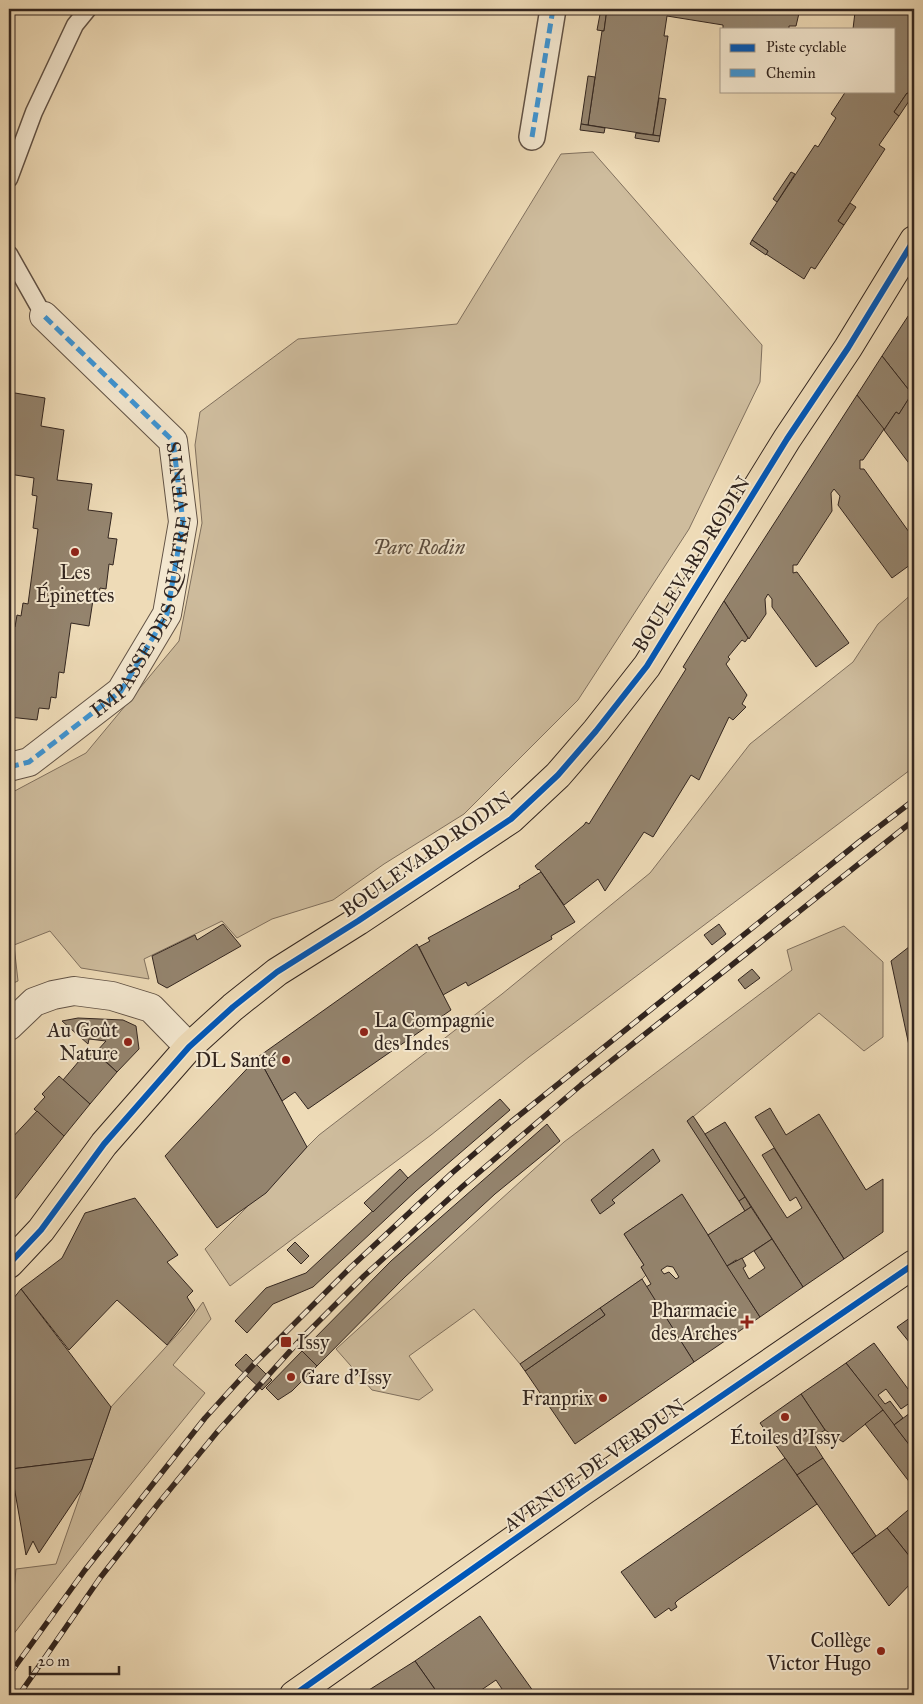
<svg xmlns="http://www.w3.org/2000/svg" width="923" height="1704" font-family="'IM FELL Great Primer',serif">
<style>
.green{fill:#cebc9d;stroke:#80705e}
.building{fill:#94846e;stroke:#32251f;fill-rule:evenodd}
.lines{fill:none;stroke-linecap:round;stroke-linejoin:round}
.service-casing{stroke:#615245;stroke-width:19}
.pedestrian-casing{stroke:#615245;stroke-width:28}
.minor-casing{stroke:#615245;stroke-width:30}
.tertiary-casing{stroke:#615245;stroke-width:30}
.primary-casing{stroke:#32251f;stroke-width:30}
.service{stroke:#f4e8d0;stroke-width:16}
.pedestrian{stroke:#f4e8d0;stroke-width:25}
.minor{stroke:#f4e8d0;stroke-width:28}
.tertiary{stroke:#f4e8d0;stroke-width:28}
.primary{stroke:#eedbb7;stroke-width:28}
.rail-casing{stroke:#32251f;stroke-width:5.5}
.rail{stroke:#f4e8d0;stroke-width:4;stroke-dasharray:11;stroke-linecap:butt}
.quiet{stroke:#3d95d5;stroke-width:5;stroke-dasharray:10 5;stroke-linecap:butt}
.cycleway-casing{stroke:#f4e8d0;stroke-width:9}
.cycleway{stroke:#0057b8;stroke-width:6}
.poi-dot{fill:#8f2418;stroke:#f4e8d0;stroke-width:2}
.labels{text-anchor:middle;stroke-width:4;stroke-linejoin:round;paint-order:stroke}
.park-label{font-size:20px;font-style:italic;fill:#594b3e;stroke:#f4e8d0}
.street-label{font-size:20px;fill:#32251f;stroke:#f4e8d0}
.poi-label{font-size:20px;fill:#32251f;stroke:#f4e8d0;text-anchor:end}
</style>
<rect width="100%" height="100%" fill="#eedbb7"/>
<filter id="stains"><feTurbulence type="fractalNoise" baseFrequency=".004" numOctaves="4"/><feColorMatrix values="0 0 0 0 .2 0 0 0 0 .09 0 0 0 0 .02 0 0 0 .5 -.17"/></filter>
<radialGradient id="worn" r=".72"><stop offset=".6" stop-color="#630" stop-opacity="0"/><stop offset="1" stop-color="#630" stop-opacity=".3"/></radialGradient>
<g class="green">
<polygon points="593,152 762,345 760,382 689,529 578,700 464,814 384,864 333,900 272,919 237,938 222,921 144,959 149,979 81,968 50,931 14,945 18,981 9,985 9,794 86,753 179,641 202,523 195,445 200,412 298,339 457,324 561,154"/>
<polygon points="914,592 914,767 529,1057 431,1135 230,1286 205,1249 319,1135 502,994 650,873 750,744 853,662 878,624"/>
<polygon points="844,926 883,962 883,1037 864,1051 819,1013 688,1121 745,1211 708,1235 681,1195 624,1234 644,1265 641,1267 646,1275 642,1279 520,1364 474,1309 409,1356 433,1390 419,1400 372,1390 336,1349 564,1142 792,970 787,950"/>
<polygon points="203,1302 211,1319 173,1365 205,1393 97,1526 9,1640 16,1569 56,1564 111,1407 186,1325"/>
</g>
<g class="building">
<polygon points="601,9 607,9 604,31 597,30"/>
<polygon points="607,9 800,9 796,26 789,26 789,29 723,29 723,25 667,16 664,36 668,36 653,135 588,125 602,31 604,31"/>
<polygon points="860,9 914,9 914,89 910,95 907,93 894,112 899,116 879,145 885,149 838,221 844,225 815,269 811,267 804,279 766,254 768,251 752,240 815,145 818,147 836,118 831,114 846,91 894,91 894,29 853,29 855,12 860,13"/>
<polygon points="588,76 595,77 588,125 581,124"/>
<polygon points="907,93 913,95 899,116 894,112"/>
<polygon points="659,98 666,99 660,136 653,135"/>
<polygon points="581,124 605,128 604,133 580,130"/>
<polygon points="636,133 660,136 659,142 635,138"/>
<polygon points="791,172 795,174 777,202 773,199"/>
<polygon points="850,203 856,207 844,225 838,221"/>
<polygon points="752,240 768,251 766,255 750,244"/>
<polygon points="914,307 914,390 912,394 882,356"/>
<polygon points="882,356 912,394 899,414 896,412 884,430 857,395"/>
<polygon points="914,390 914,470 884,430 896,412 899,414"/>
<polygon points="9,392 45,398 41,426 64,430 57,480 92,484 88,510 112,513 108,538 117,539 113,565 109,564 106,589 100,588 98,600 93,600 89,626 71,623 64,673 59,672 56,698 51,697 49,709 39,708 37,720 9,717 9,627 15,627 17,615 21,616 23,603 28,604 38,529 33,528 37,496 32,495 34,478 9,474"/>
<polygon points="857,395 884,429 863,460 860,460 860,469 864,469 914,539 914,562 892,578 838,505 840,496 834,489 831,493 832,511 797,565 793,565 793,573 797,572 849,643 816,667 772,607 772,599 768,594 765,599 766,614 749,639 724,601"/>
<polygon points="724,601 748,638 745,642 742,640 728,657 730,659 726,664 747,695 742,704 746,707 733,720 729,717 699,780 691,775 653,837 644,832 605,891 598,879 564,905 539,869 538,870 535,866 584,825 586,822 589,824 686,669 683,667"/>
<polygon points="541,872 575,922 551,936 552,939 468,986 466,982 443,995 419,947 430,941 428,938 520,888 519,886"/>
<polygon points="223,924 241,946 167,988 158,983 152,956 195,935 197,940"/>
<polygon points="719,924 726,934 712,945 704,935"/>
<polygon points="914,943 914,1069 891,961"/>
<polygon points="417,944 451,1010 308,1109 295,1092 282,1101 258,1057"/>
<polygon points="752,969 760,978 745,989 738,980"/>
<polygon points="78,1018 123,1020 136,1026 139,1049 117,1072 96,1052 106,1041 89,1039 88,1044 62,1021"/>
<polygon points="90,1048 117,1072 90,1104 63,1080"/>
<polygon points="258,1057 307,1147 266,1193 217,1228 165,1156"/>
<polygon points="59,1076 90,1104 64,1136 34,1109 45,1097 42,1094"/>
<polygon points="500,1099 510,1110 416,1191 313,1287 273,1304 247,1333 235,1321 266,1288 306,1273 408,1178"/>
<polygon points="770,1108 786,1135 819,1114 866,1190 883,1179 883,1232 844,1259 755,1117"/>
<polygon points="37,1111 64,1136 15,1199 9,1194 9,1141"/>
<polygon points="693,1116 705,1134 745,1197 739,1201 687,1121"/>
<polygon points="725,1122 787,1218 802,1208 796,1197 790,1201 762,1155 774,1148 844,1259 803,1287 705,1134"/>
<polygon points="547,1124 560,1141 495,1194 405,1277 317,1366 302,1351 391,1261"/>
<polygon points="653,1149 660,1161 612,1200 615,1203 600,1214 591,1200"/>
<polygon points="400,1169 408,1178 373,1212 364,1203"/>
<path d="M682,1194l78,123 -66,45 -48,-75 5,-3 -10,-17 3,-2 -20,-31zM667,1266l6,1 6,10 -3,2 -7,-7 -5,2 -3,-4z"/>
<polygon points="745,1197 751,1207 745,1211 739,1201"/>
<polygon points="135,1198 178,1255 167,1262 193,1291 187,1297 195,1310 167,1345 117,1300 69,1350 21,1289 62,1258 85,1213"/>
<polygon points="751,1207 772,1239 738,1261 736,1260 727,1266 708,1235"/>
<polygon points="772,1239 803,1287 760,1317 727,1266 742,1258 746,1266 743,1268 749,1279 765,1268 754,1251"/>
<polygon points="295,1242 309,1256 301,1264 287,1250"/>
<polygon points="642,1279 694,1362 575,1444 525,1371 605,1315 600,1308"/>
<polygon points="21,1289 111,1407 93,1459 11,1469 9,1459 9,1304"/>
<polygon points="600,1308 605,1315 525,1371 520,1364"/>
<polygon points="914,1315 914,1348 897,1327"/>
<polygon points="874,1343 914,1397 914,1400 901,1409 886,1389 878,1395 885,1404 890,1401 903,1418 894,1425 846,1363"/>
<polygon points="302,1351 317,1366 292,1391 278,1400 266,1388"/>
<polygon points="246,1354 272,1380 262,1390 235,1365"/>
<polygon points="846,1363 883,1410 843,1442 825,1430 801,1394"/>
<polygon points="801,1394 825,1430 811,1439 823,1458 797,1475 760,1423"/>
<polygon points="883,1410 914,1451 914,1488 865,1424"/>
<polygon points="914,1410 914,1451 894,1425"/>
<polygon points="785,1458 817,1504 678,1600 675,1603 677,1607 671,1611 669,1608 655,1618 621,1572"/>
<polygon points="823,1458 876,1536 852,1554 797,1475"/>
<polygon points="93,1459 82,1489 39,1553 33,1541 26,1555 11,1469"/>
<polygon points="914,1505 914,1562 887,1528"/>
<polygon points="887,1528 914,1562 914,1580 889,1606 852,1554"/>
<polygon points="480,1616 503,1649 536,1695 506,1695 496,1680 474,1695 439,1695 415,1661"/>
<polygon points="415,1661 439,1695 361,1695"/>
</g>
<g class="lines">
<defs>
<g id="service">
<polyline points="9,179 34,112 75,25 88,9"/>
<polyline points="9,254 44,316"/>
</g>
<polyline id="pedestrian" points="532,137 553,9"/>
<g id="minor">
<path id="s1" d="M9,767l20,-5 92,-71 46,-77 16,-92 -10,-81 -129,-125"/>
</g>
<polyline id="tertiary" points="9,1026 34,1002 53,995 74,991 112,996 151,1008 189,1047"/>
<g id="primary">
<polyline points="9,1264 41,1230 104,1144 189,1047 233,1007 277,972 358,921 511,819 558,775 596,731 647,666 787,439 848,348 914,240"/>
<polyline points="294,1695 583,1491 914,1264"/>
</g>
</defs>
<use href="#service" class="service-casing"/>
<use href="#pedestrian" class="pedestrian-casing"/>
<use href="#minor" class="minor-casing"/>
<use href="#tertiary" class="tertiary-casing"/>
<use href="#primary" class="primary-casing"/>
<use href="#service" class="service"/>
<use href="#pedestrian" class="pedestrian"/>
<use href="#minor" class="minor"/>
<use href="#tertiary" class="tertiary"/>
<use href="#primary" class="primary"/>
<defs>
<g id="rail">
<polyline points="9,1675 85,1570 205,1418 255,1363 351,1267 452,1173 511,1122 859,842 914,800"/>
<polyline points="19,1695 100,1578 158,1504 218,1431 300,1340 364,1276 463,1186 581,1085 914,820"/>
</g>
</defs>
<use href="#rail" class="rail-casing"/>
<use href="#rail" class="rail"/>
<g class="quiet">
<polyline points="532,137 553,9"/>
<polyline points="9,767 29,762 121,691 167,614 183,522 173,441 44,316"/>
</g>
<defs>
<g id="cycleway">
<polyline points="9,1264 41,1230 104,1144 189,1047 233,1007 277,972 358,921 511,819 558,775 596,731 647,666 787,439 848,348 914,240"/>
<polyline points="294,1695 583,1491 914,1264"/>
</g>
</defs>
<use href="#cycleway" class="cycleway-casing"/>
<use href="#cycleway" class="cycleway"/>
</g>
<g class="poi-dot">
<circle cx="75" cy="552" r="5"/>
<circle cx="364" cy="1032" r="5"/>
<circle cx="128" cy="1042" r="5"/>
<circle cx="286" cy="1060" r="5"/>
<path d="M744.5 1314.5h5v5h5v5h-5v5h-5v-5h-5v-5h5z"/>
<rect x="280" y="1336" width="12" height="12" rx="2.5"/>
<circle cx="291" cy="1377" r="5"/>
<circle cx="603" cy="1398" r="5"/>
<circle cx="785" cy="1417" r="5"/>
<circle cx="881" cy="1651" r="5"/>
</g>
<g class="labels">
<g class="park-label">
<text x="419" y="554">Parc Rodin</text>
</g>
<g class="street-label">
<text transform="translate(691 564) rotate(-58)" y="7">BOULEVARD RODIN</text>
<text dy="7" stroke="none"><textPath href="#s1" startOffset="251">IMPASSE DES QUATRE VENTS</textPath></text>
<text transform="translate(426 854) rotate(-35)" y="7">BOULEVARD RODIN</text>
<text transform="translate(594 1465) rotate(-35)" y="7">AVENUE DE VERDUN</text>
</g>
<g class="poi-label">
<text x="75" y="579" text-anchor="middle">Les<tspan x="75" dy="23">Épinettes</tspan></text>
<text x="374" y="1027" text-anchor="start">La Compagnie<tspan x="374" dy="23">des Indes</tspan></text>
<text x="118" y="1037">Au Goût<tspan x="118" dy="23">Nature</tspan></text>
<text x="276" y="1067">DL Santé</text>
<text x="737" y="1317">Pharmacie<tspan x="737" dy="23">des Arches</tspan></text>
<text x="297" y="1349" text-anchor="start">Issy</text>
<text x="301" y="1384" text-anchor="start">Gare d'Issy</text>
<text x="593" y="1405">Franprix</text>
<text x="785" y="1444" text-anchor="middle">Étoiles d'Issy</text>
<text x="871" y="1647">Collège<tspan x="871" dy="23">Victor Hugo</tspan></text>
</g>
</g>
<rect width="923" height="1704" fill="none" stroke="#eedbb7" stroke-width="30"/>
<rect x="10" y="10" width="903" height="1684" fill="none" stroke="#32251f" stroke-width="2.5"/>
<rect x="15" y="15" width="893" height="1674" fill="none" stroke="#32251f"/>
<rect x="720" y="28" width="175" height="65" fill="#f4e8d0" stroke="#a69a89"/>
<rect x="730" y="44" width="25" height="8" fill="#0057b8" stroke="#a69a89"/>
<text x="766" y="52" font-size="15" fill="#32251f">Piste cyclable</text>
<rect x="730" y="69" width="25" height="8" fill="#3d95d5" stroke="#a69a89"/>
<text x="766" y="78" font-size="15" fill="#32251f">Chemin</text>
<path d="M30 1666v8h89v-8" fill="none" stroke="#32251f" stroke-width="2.5"/>
<text x="38" y="1666" font-size="15" fill="#32251f" stroke="#f4e8d0" stroke-width="4" paint-order="stroke">20 m</text>
<rect width="100%" height="100%" filter="url(#stains)"/>
<rect width="100%" height="100%" fill="url(#worn)"/>
</svg>
